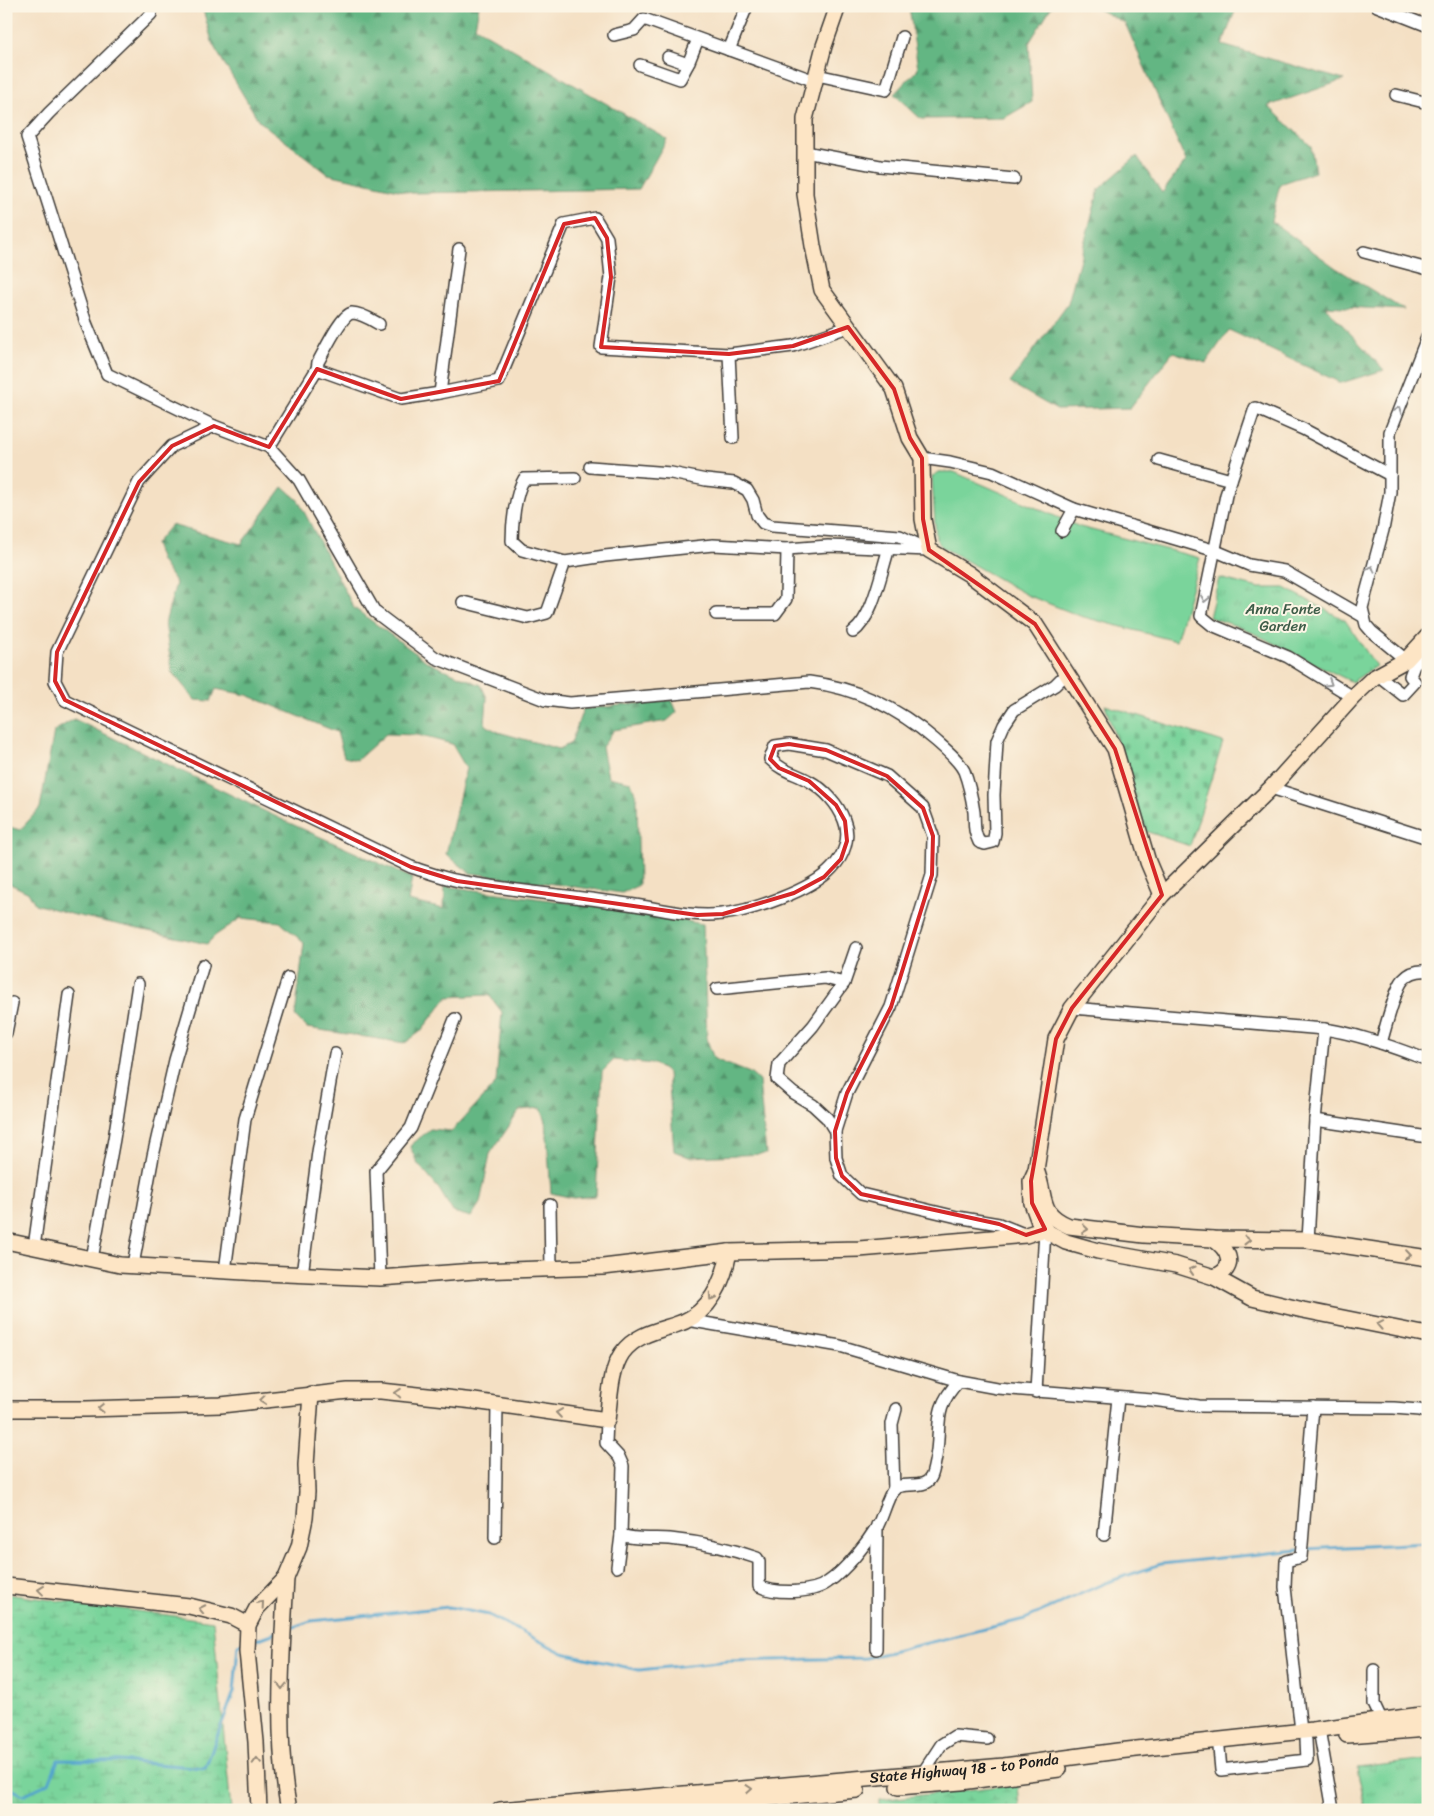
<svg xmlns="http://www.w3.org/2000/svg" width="1434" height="1816" font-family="Sriracha,sans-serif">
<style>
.grass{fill:url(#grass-tufts);stroke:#4b785c}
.forest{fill:url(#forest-firs);stroke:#406950}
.wetland{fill:url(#wetland-marsh);stroke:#4b785c}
.cemetery{fill:url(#cemetery-stones);stroke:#4b785c}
.pitch{fill:#7ad49b;stroke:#4b785c}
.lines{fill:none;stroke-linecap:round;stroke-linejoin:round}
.stream{stroke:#52a4cd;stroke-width:3}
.street-casing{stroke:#3c3935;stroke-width:14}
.secondary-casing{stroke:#3c3935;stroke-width:18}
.street{stroke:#fff;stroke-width:11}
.secondary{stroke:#fde5c5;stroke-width:15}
.oneway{stroke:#999}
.oneway2{stroke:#988b79}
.marked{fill:none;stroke:#d62828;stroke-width:4;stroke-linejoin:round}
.labels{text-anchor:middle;stroke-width:4;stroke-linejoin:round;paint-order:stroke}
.park-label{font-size:15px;fill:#3d5c48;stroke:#fcf5e5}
.street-label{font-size:15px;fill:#1c1c1c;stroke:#fcf5e5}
</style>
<defs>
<pattern id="grass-tufts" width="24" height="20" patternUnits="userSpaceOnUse" patternTransform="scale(1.25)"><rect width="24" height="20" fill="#7ad49b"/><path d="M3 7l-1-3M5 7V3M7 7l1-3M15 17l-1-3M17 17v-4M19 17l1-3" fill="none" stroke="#69b585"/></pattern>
<pattern id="forest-firs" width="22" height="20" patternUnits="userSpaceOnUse" patternTransform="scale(1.25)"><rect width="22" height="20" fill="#63b683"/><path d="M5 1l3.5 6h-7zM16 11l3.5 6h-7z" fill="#51936a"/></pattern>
<pattern id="wetland-marsh" width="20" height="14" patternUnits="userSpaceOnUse" patternTransform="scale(1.25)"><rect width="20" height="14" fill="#7ad49b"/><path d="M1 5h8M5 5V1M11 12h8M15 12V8" fill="none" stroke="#69b585"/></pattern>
<pattern id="cemetery-stones" width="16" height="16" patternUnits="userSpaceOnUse" patternTransform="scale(1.25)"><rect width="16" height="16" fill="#7ad49b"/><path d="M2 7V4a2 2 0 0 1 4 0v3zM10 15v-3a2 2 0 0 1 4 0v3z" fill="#69b585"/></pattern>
</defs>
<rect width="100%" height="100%" fill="#fcf5e5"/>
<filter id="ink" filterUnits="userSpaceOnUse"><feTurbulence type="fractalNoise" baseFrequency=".02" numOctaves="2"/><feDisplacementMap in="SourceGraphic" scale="10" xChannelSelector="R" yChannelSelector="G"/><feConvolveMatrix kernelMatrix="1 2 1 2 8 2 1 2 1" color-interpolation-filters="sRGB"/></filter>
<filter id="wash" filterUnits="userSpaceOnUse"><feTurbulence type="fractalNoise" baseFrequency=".0096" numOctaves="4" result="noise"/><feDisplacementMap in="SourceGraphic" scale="20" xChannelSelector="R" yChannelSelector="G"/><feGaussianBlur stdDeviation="1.12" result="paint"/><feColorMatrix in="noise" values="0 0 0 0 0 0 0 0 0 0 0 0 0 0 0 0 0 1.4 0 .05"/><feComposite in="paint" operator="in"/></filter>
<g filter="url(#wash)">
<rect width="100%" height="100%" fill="#f4e0c4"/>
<g class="grass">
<polygon points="1219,578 1259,588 1285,588 1345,620 1376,666 1352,682 1243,628 1209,617"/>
<polygon points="1428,1760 1428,1810 1366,1810 1357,1768"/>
</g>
<g class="forest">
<polygon points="202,6 479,6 475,27 667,139 639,189 412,193 328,174 259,121 213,45"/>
<polygon points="909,6 1052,6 1029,43 1032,102 1004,118 921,119 894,94 918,69"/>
<polygon points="1092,6 1237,6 1222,45 1344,80 1268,106 1311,146 1315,172 1280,184 1271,221 1336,268 1404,310 1325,306 1384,370 1341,383 1229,330 1206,363 1173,352 1130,408 1057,410 1010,383 1068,303 1099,189 1137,156 1162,193 1186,161 1125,23"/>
<polygon points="283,487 298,500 354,608 429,663 481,685 487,698 485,725 498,732 559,749 571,743 583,709 672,700 677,712 667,721 614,730 602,747 608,777 631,782 637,798 639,885 622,893 470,873 446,854 466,768 452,744 418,735 386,734 357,760 344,757 337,732 247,695 216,689 211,701 195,700 172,672 165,623 176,583 161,561 155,544 171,525 241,544"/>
<polygon points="74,719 285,821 412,878 408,901 444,909 445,886 624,910 703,924 707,1040 714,1059 750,1073 759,1081 766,1154 689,1157 674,1151 668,1073 654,1064 614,1060 602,1072 596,1196 573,1198 551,1193 546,1122 541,1108 520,1110 490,1154 480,1203 471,1217 453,1212 439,1189 417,1163 410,1146 430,1129 452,1131 496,1083 502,1012 489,995 448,997 420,1032 405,1043 307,1028 295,1016 304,943 280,922 241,918 216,935 207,944 75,915 35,904 29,893 6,882 6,826 20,830 40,808 54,731"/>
</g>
<g class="wetland">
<polygon points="6,1594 213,1621 231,1810 6,1810"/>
<polygon points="1018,1784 1020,1810 879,1810 879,1800"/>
</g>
<polygon class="cemetery" points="1105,705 1223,742 1190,846 1145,831"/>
<polygon class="pitch" points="938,472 954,472 1080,527 1200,558 1176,641 1080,616 1027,595 942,547 936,539 932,477"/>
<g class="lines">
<g class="stream">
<polyline points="1305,1549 1428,1543"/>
<polyline points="288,1629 311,1621 449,1607 489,1615 563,1653 639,1670 727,1661 866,1658 1025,1619 1105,1583 1161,1564 1299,1550"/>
<polyline points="253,1641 278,1632"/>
<polyline points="6,1786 23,1795 49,1783 58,1760 119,1761 205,1768 234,1692 238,1646 242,1644"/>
</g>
</g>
</g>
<g filter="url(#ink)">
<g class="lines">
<defs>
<g id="street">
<polyline points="152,6 151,14 49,113 27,137 86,323 107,374 214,426"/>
<polyline points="1377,6 1428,26"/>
<polyline points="614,35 634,30 644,19 815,81"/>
<polyline points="729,50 747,6"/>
<polyline points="668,57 688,64 698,39"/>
<polyline points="640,65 680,79 688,64"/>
<polyline points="817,75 886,90 902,37"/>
<polyline points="1396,95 1428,103"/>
<polyline points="805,152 880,166 1014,179"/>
<polyline points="1364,252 1428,269"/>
<polyline points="1428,335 1390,432 1390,492 1383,530 1362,608 1366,625 1372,632 1406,660 1428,661"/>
<polyline points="729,354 793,346 848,327"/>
<path d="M317,369l1,-7c6,-10 23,-47 34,-49 9,0 20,7 27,11"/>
<polyline points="440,393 459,249"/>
<polyline points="269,447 317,369 401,399 440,393 499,381 564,224 595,218 607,238 611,277 601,347 729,354 733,438"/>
<polyline points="922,458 950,462 992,472 1074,509 1216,551 1249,565 1284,571 1364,617"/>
<polyline points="1159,460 1231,480"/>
<polyline points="590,467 671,473 706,480 734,483 747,490 753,500 757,515 763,523 772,526 900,536 925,548"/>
<polyline points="1062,531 1074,509"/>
<path d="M565,562l-43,-12 -10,-9c0,-17 3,-47 12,-62l51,-1"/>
<polyline points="463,602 528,618 547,613 565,562 605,556 713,545 787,549 828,546 929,550"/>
<polyline points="716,614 775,614 786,599 787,549"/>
<path d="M853,632c20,-14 28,-60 36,-84"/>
<polyline points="1378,675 1403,695 1415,682 1410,676 1416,660"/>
<polyline points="1353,697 1288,657 1212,625 1201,616 1226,495 1255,408 1303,429 1390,475"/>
<polyline points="1271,788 1428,838"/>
<polyline points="856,948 844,983 813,1026 779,1064 777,1079 793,1093 813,1105 827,1118 835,1131 836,1158 842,1176 861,1194 957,1217 999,1224 1024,1234"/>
<polyline points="717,989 825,978 844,983"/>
<path d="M1072,1008l252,21c36,5 70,19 104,31"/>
<polyline points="6,1033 12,1003"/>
<path d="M1381,1043c4,-13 14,-54 22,-63 6,-7 15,-10 25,-9"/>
<polyline points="1315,1120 1428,1137"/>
<path d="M835,1131l12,-38 44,-86 41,-132 1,-39 -10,-28 -36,-32 -61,-26 -37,-6 -14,2 -5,13c13,13 25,14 39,22 15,8 29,23 35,39 7,17 0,36 -12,48 -20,22 -80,43 -110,46 -31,4 -63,-6 -94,-10 -56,-8 -113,-13 -169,-23 -16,-3 -32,-9 -48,-14l-346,-167 -10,-19 2,-29 82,-170 33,-36 42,-20 55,21 30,33 76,132 61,46 109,42 25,3 239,-21c49,6 89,26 126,58 10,9 23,19 29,31 5,13 8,28 10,41 1,12 -1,18 5,30l6,2 8,-2 2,-9 -1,-38 3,-54 7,-16 10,-15 41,-25 11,-11"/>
<polyline points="550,1205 551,1269"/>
<polyline points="1308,1240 1315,1120 1324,1029"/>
<polyline points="34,1247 69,995"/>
<polyline points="92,1259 114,1139 138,984"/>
<polyline points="133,1265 153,1156 175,1060 203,965"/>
<polyline points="225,1271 245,1119 288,978"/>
<polyline points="302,1275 318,1152 335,1054"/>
<polyline points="380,1278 376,1171 411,1128 455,1019"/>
<polyline points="687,1320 840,1346 959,1381 997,1388 1152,1400 1199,1406 1394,1408 1419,1410 1428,1413"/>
<polyline points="1036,1392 1045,1229"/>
<path d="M607,1420l-1,23 13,14 4,9 -2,69c19,6 31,2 49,4 29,3 59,9 87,19l2,4v24c16,8 53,8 69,-4 18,-12 39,-39 50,-57 5,-10 9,-26 15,-35 9,-10 31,1 38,-13 2,-4 3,-10 4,-15 8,-34 -5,-51 24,-81"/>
<polyline points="894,1490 892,1424 896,1409"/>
<polyline points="1104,1535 1118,1398"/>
<polyline points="495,1538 497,1404"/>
<polyline points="617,1567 621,1535"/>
<polyline points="876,1649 877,1525"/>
<polyline points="1374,1670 1374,1704 1382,1721"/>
<polyline points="1319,1729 1333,1810"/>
<polyline points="1301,1731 1285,1587 1286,1561 1301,1557 1313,1407"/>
<polyline points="1219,1748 1221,1770 1307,1760 1306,1740"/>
<polyline points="922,1774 941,1745 955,1736 987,1739"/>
</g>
<g id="secondary">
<polyline points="838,6 824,46 805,119 805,194 813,246 822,290 894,389 910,438 922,458 923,519 929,550 969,574 1035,624 1115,749 1148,862 1162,895"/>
<polyline points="1428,636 1406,660 1373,678 1353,697 1271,788 1162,895 1072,1008 1056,1039 1036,1170 1031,1181 1032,1203 1039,1222 1049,1233 1066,1242 1098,1251 1176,1265 1214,1277 1252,1298 1303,1310 1428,1335"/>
<path d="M1036,1170c11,27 1,43 33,56l75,9 69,4 95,1 120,18"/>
<path d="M1213,1239c17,11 24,30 1,38"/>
<polyline points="6,1241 120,1265 264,1273 380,1278 475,1271 603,1267 729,1252 859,1249 1026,1235 1045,1229"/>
<path d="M6,1409h80l135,-4 127,-14h33l93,10 133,19c3,-21 3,-49 15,-67 13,-18 34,-22 53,-28 34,-10 48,-40 54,-73"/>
<path d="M286,1578c-4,73 -11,161 3,232"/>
<polyline points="6,1586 189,1606 231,1616 248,1625"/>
<polyline points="1347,1735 1428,1729"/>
<polyline points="898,1787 961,1782 1059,1769"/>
<polyline points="259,1810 256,1742 247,1651 248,1625 257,1608 286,1578 299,1547 305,1518 307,1492 306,1465 311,1394"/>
<path id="s1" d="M500,1810l504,-44 114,-15 195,-21 115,-16"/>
<polyline points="644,1810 857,1790"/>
</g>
</defs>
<use href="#street" class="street-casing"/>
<use href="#secondary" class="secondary-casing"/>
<use href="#street" class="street"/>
<use href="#secondary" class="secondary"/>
</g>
<defs><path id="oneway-chevron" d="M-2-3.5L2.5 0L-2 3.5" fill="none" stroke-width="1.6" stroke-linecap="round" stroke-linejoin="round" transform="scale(1.25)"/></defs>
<g class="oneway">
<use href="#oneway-chevron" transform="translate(1398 410) rotate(-70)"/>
<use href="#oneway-chevron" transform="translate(1371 569) rotate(-74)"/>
<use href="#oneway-chevron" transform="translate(1205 599) rotate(102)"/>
<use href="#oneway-chevron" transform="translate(1329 683) rotate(32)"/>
</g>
<g class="oneway2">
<use href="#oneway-chevron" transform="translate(1085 1229) rotate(6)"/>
<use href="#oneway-chevron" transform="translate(1247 1240)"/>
<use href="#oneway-chevron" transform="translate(1408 1255) rotate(8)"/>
<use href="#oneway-chevron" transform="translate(1192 1270) rotate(-163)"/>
<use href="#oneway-chevron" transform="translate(712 1297) rotate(124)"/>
<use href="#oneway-chevron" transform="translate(1380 1325) rotate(-169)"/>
<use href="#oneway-chevron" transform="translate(398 1393) rotate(-176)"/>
<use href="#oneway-chevron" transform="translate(263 1400) rotate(174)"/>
<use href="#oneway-chevron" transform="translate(101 1408) rotate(179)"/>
<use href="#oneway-chevron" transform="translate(559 1413) rotate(-172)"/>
<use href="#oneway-chevron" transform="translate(41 1590) rotate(-173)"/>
<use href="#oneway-chevron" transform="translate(261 1604) rotate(-49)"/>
<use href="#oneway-chevron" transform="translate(202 1609) rotate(-168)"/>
<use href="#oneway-chevron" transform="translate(282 1686) rotate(90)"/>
<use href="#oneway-chevron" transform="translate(257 1761) rotate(-92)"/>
<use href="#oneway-chevron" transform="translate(749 1789) rotate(-4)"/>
</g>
</g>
<path class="marked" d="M595,218l12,20 4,39 -10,70 128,7 64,-8 55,-19 46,62 16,49 12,20 1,61 6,31 106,74 80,125 47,146 -90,113 -16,31 -25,142 1,22 13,26 -19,6 -27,-11 -138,-30 -19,-18 -6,-18 -1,-27 12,-38 44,-86 41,-132 1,-39 -10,-28 -36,-32 -61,-26 -37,-6 -14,2 -5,13 9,9 30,13 27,24 9,16 2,20 -6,18 -17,18 -30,16 -71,21 -26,1 -240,-34 -46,-14 -346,-167 -10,-19 2,-29 82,-170 33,-36 42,-20 55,21 48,-78 84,30 98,-18 65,-157z"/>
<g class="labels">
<g class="park-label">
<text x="1283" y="614">Anna Fonte<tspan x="1283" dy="17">Garden</tspan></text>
</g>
<g class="street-label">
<text dy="5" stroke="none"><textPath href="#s1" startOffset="466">State Highway 18 - to Ponda</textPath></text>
</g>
</g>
<rect width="1434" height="1816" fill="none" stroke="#fcf5e5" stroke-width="25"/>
</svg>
